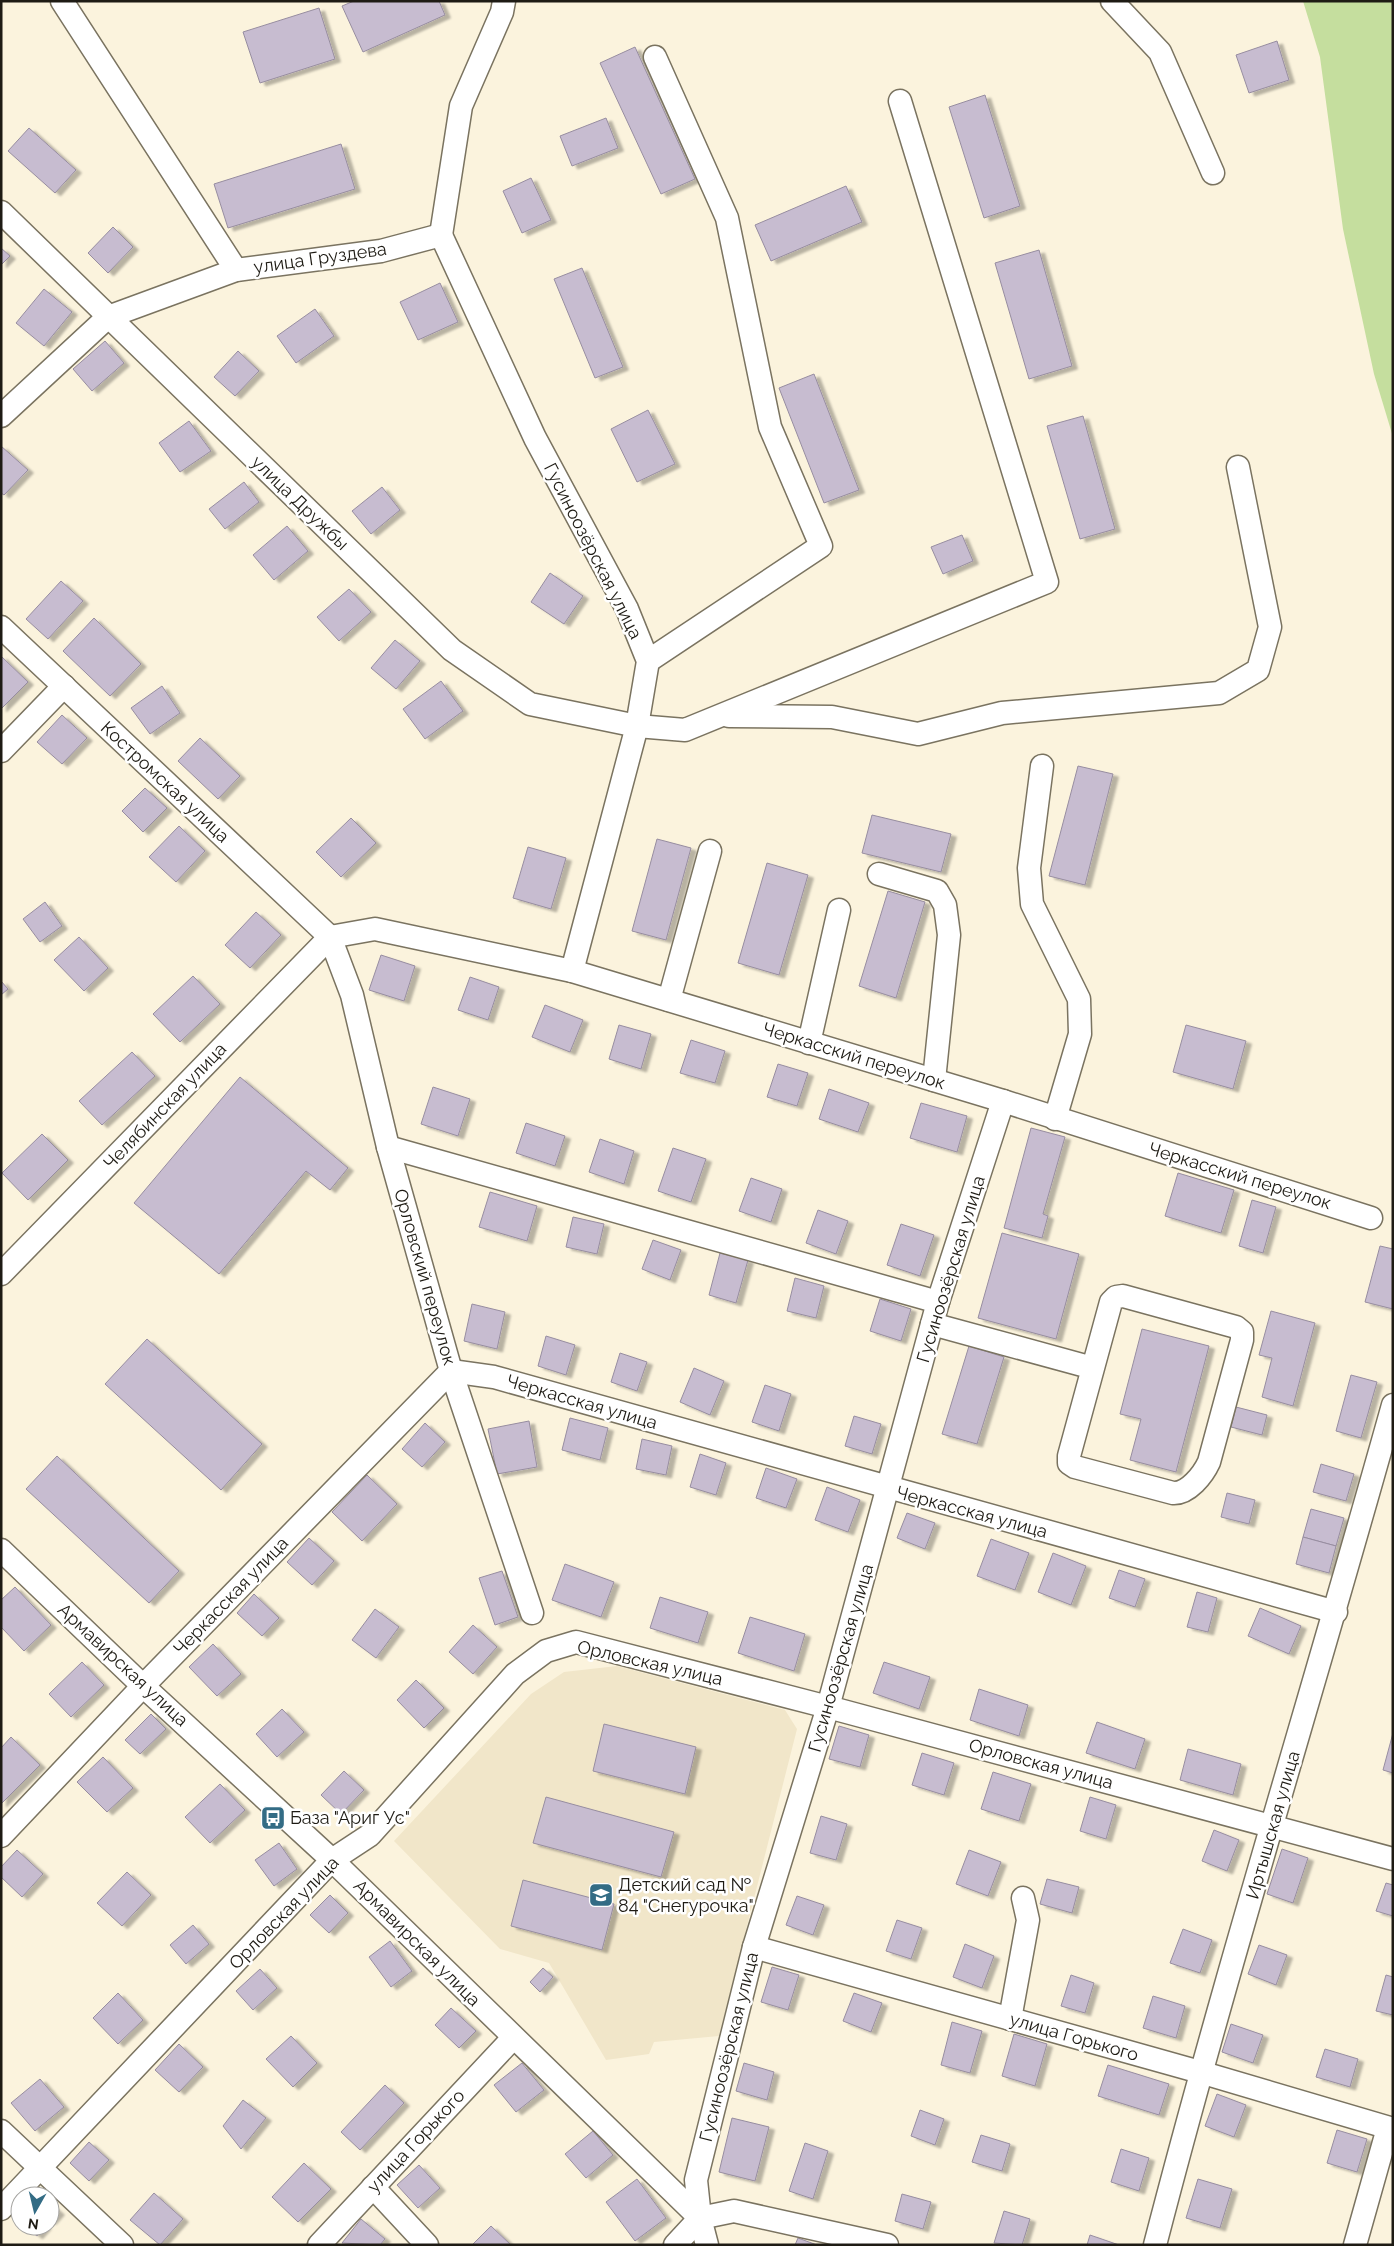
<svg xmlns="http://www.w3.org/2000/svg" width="1394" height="2246" font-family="Raleway,sans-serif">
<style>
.built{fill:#f1e6c9}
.green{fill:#c5de9e}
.building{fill:#c7bcd0;stroke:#978da0;filter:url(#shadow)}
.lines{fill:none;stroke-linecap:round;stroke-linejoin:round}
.minor-casing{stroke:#7a7360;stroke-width:25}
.minor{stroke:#fff;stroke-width:22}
.labels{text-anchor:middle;stroke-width:5;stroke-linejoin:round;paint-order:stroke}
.street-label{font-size:18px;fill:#1e1b14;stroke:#fff}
.poi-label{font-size:18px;fill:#1e1b14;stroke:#fff;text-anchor:start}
</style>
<defs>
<filter id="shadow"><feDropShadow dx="5.5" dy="3" stdDeviation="1" flood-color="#0004"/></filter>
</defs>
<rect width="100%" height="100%" fill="#fbf3dd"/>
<polygon class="built" points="617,1666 785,1710 797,1729 719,2036 654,2042 649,2054 606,2060 549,1963 500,1949 394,1841 531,1694 564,1672"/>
<polygon class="green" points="1303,1 1393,1 1393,437 1374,374 1343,229 1320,57"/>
<g class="building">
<polygon points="354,1 439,1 445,15 363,52 342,6"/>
<polygon points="319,8 335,59 260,83 243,32"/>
<polygon points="1277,41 1289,80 1249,93 1236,55"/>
<polygon points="635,47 695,179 661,194 600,63"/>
<polygon points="985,95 1020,206 984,218 949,107"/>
<polygon points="606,118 618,148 572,166 560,136"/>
<polygon points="29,128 76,170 55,193 8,151"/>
<polygon points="341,144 355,189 228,228 214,184"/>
<polygon points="531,178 551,220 522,233 503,191"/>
<polygon points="846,186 862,222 771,261 755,225"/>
<polygon points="113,227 133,247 108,273 88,253"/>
<polygon points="1,248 10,256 1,265"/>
<polygon points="1039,250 1072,366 1029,379 995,263"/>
<polygon points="582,268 623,367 595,378 554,279"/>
<polygon points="440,283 458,322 418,340 400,302"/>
<polygon points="44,289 72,312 44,346 16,323"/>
<polygon points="315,309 334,336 296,363 277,336"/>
<polygon points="105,341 124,363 92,391 73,369"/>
<polygon points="238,351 259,371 235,396 214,377"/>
<polygon points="814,374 859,490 824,503 779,388"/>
<polygon points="648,410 675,464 637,482 611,429"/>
<polygon points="1083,416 1115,529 1080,539 1047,426"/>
<polygon points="189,421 211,451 180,472 159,443"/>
<polygon points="1,446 28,470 4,495 1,493"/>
<polygon points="244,482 259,502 225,529 209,509"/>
<polygon points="382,487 400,510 371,534 352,511"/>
<polygon points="287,526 308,551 274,580 253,555"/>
<polygon points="962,535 973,561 943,574 931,547"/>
<polygon points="550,573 583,596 564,624 531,602"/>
<polygon points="61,581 83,601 48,639 26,619"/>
<polygon points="349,589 371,612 339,641 317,617"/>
<polygon points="94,618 141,664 110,696 63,651"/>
<polygon points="395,640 420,661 396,689 371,668"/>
<polygon points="1,656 28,682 1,709"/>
<polygon points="441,681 463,711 425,739 403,709"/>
<polygon points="162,686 180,713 150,734 131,708"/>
<polygon points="62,715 87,738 62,764 37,742"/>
<polygon points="200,738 240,776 218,799 178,761"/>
<polygon points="1078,766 1113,774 1085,885 1049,876"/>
<polygon points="145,788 167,808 143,832 122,811"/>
<polygon points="872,815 951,834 941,872 862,853"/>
<polygon points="351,818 376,843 341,877 316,852"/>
<polygon points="179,826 205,851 176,882 149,857"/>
<polygon points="657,839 691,848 666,940 632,931"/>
<polygon points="528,847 566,858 551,909 513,898"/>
<polygon points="767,863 808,875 779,975 738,963"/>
<polygon points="888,891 925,902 896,998 859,986"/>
<polygon points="45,902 62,926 40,942 23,919"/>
<polygon points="256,912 281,935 250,968 225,945"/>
<polygon points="79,937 108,968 84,991 54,960"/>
<polygon points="381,955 415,966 404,1001 369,990"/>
<polygon points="193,976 220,1004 180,1042 153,1014"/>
<polygon points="470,977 499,987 488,1020 458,1010"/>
<polygon points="1,981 8,989 1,995"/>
<polygon points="545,1005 583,1020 570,1052 532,1037"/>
<polygon points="619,1025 651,1034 641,1069 609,1059"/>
<polygon points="1186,1025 1246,1041 1233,1089 1173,1072"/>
<polygon points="691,1040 725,1051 715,1083 680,1073"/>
<polygon points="132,1052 155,1076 102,1125 79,1101"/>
<polygon points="778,1064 808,1073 797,1106 767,1097"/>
<polygon points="240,1077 348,1168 330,1190 306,1171 219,1274 134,1203"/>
<polygon points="433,1087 470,1099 458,1136 421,1124"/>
<polygon points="829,1089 869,1103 858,1132 819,1119"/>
<polygon points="921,1103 967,1116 957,1152 910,1138"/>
<polygon points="526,1123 565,1136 555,1166 516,1153"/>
<polygon points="1031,1128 1065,1137 1043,1214 1048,1216 1042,1238 1004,1228"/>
<polygon points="42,1134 68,1160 28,1200 2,1173"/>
<polygon points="600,1139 634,1151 624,1184 589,1172"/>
<polygon points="673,1148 706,1159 691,1202 658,1191"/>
<polygon points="1178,1173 1234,1190 1221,1233 1165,1216"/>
<polygon points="751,1178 782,1189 771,1222 739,1211"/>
<polygon points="490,1192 537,1206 527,1241 479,1227"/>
<polygon points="1252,1200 1276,1207 1263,1253 1239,1246"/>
<polygon points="818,1210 848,1221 836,1254 806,1243"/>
<polygon points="573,1217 604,1224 597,1254 566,1247"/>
<polygon points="901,1224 934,1235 920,1276 887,1265"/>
<polygon points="1002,1233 1079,1254 1056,1339 978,1318"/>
<polygon points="653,1240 681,1250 670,1280 642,1269"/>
<polygon points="1380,1246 1393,1249 1393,1309 1365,1302"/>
<polygon points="720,1253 748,1260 736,1303 709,1295"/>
<polygon points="795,1278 824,1286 816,1318 787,1311"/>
<polygon points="880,1299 911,1309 901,1341 870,1331"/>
<polygon points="472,1304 505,1312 497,1349 464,1341"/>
<polygon points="1271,1311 1315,1323 1293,1406 1262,1397 1272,1358 1259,1355"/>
<polygon points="1142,1329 1209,1346 1176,1472 1130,1460 1141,1419 1120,1414"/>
<polygon points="546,1336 575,1345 566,1375 538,1366"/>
<polygon points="147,1339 262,1444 221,1490 105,1384"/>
<polygon points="969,1346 1004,1357 977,1444 942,1434"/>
<polygon points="620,1353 647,1362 637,1391 611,1382"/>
<polygon points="694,1368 724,1381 710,1415 680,1402"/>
<polygon points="1351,1375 1377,1382 1361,1438 1336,1431"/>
<polygon points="765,1385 791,1394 779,1431 752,1422"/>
<polygon points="1236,1407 1267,1415 1262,1435 1231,1427"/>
<polygon points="854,1416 881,1424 872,1454 845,1446"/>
<polygon points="570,1418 608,1428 600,1460 562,1450"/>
<polygon points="529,1421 537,1467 497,1474 488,1429"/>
<polygon points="425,1423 445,1442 422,1467 402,1449"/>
<polygon points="642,1439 672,1446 666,1475 636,1469"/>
<polygon points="700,1454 726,1463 716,1495 690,1487"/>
<polygon points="57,1456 179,1571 149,1603 26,1489"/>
<polygon points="1321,1464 1354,1474 1346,1501 1313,1492"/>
<polygon points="766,1468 797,1479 786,1508 756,1498"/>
<polygon points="367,1475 397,1504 362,1541 332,1512"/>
<polygon points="827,1487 860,1500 848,1532 815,1520"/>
<polygon points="1227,1493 1255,1500 1249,1524 1221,1517"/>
<polygon points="1311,1509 1344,1518 1336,1546 1303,1537"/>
<polygon points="907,1513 935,1523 925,1549 897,1538"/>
<polygon points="1303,1537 1336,1546 1329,1573 1296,1564"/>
<polygon points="309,1538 334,1561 312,1585 287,1562"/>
<polygon points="991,1539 1029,1553 1015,1590 977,1576"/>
<polygon points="1053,1553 1086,1566 1071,1605 1038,1592"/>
<polygon points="565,1564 614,1582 601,1617 552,1600"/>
<polygon points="1119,1570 1145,1579 1135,1607 1109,1598"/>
<polygon points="502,1571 518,1617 495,1625 479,1578"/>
<polygon points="15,1587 51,1625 24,1651 1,1627 1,1600"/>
<polygon points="1197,1592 1217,1598 1208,1632 1187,1627"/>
<polygon points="254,1594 279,1618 262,1636 237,1613"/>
<polygon points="660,1597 708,1612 698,1643 650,1628"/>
<polygon points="1260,1608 1301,1626 1289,1654 1248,1636"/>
<polygon points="375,1609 399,1627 376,1658 352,1640"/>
<polygon points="750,1617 805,1634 794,1671 738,1653"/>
<polygon points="473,1625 497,1647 473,1674 449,1652"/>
<polygon points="213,1644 241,1674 217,1696 189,1667"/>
<polygon points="82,1662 104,1685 71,1717 49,1694"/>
<polygon points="884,1662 930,1677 919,1709 873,1693"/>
<polygon points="416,1680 444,1708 424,1728 397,1700"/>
<polygon points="979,1689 1028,1705 1019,1736 970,1720"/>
<polygon points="282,1709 304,1732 277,1757 256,1734"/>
<polygon points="151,1714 166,1729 140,1754 125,1740"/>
<polygon points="1097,1722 1145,1739 1135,1769 1086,1753"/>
<polygon points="604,1724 696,1747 685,1794 593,1771"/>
<polygon points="839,1726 869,1735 860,1767 829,1759"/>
<polygon points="1393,1733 1393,1773 1383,1770"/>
<polygon points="11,1737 40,1765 1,1804 1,1748"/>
<polygon points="1188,1749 1241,1764 1233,1795 1180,1780"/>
<polygon points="922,1753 954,1763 944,1795 912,1785"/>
<polygon points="103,1757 133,1788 107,1812 77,1782"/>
<polygon points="344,1771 364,1790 341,1814 321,1795"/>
<polygon points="993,1772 1031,1784 1019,1821 981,1809"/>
<polygon points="220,1784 245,1810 210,1843 185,1817"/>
<polygon points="546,1797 674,1832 661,1877 533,1843"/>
<polygon points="1090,1797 1116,1805 1106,1839 1080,1831"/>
<polygon points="821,1816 847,1824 836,1860 810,1853"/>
<polygon points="1214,1830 1239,1840 1227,1871 1202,1861"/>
<polygon points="279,1843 297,1869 274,1886 255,1860"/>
<polygon points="1282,1849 1308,1858 1293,1903 1267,1894"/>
<polygon points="17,1850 43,1874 22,1897 1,1877 1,1867"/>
<polygon points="969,1850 1001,1862 988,1896 956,1884"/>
<polygon points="127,1872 151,1895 122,1926 97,1903"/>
<polygon points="1047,1879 1079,1887 1072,1913 1040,1904"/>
<polygon points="523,1880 614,1904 602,1950 511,1926"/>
<polygon points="1386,1883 1393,1885 1393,1916 1376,1911"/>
<polygon points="330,1895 348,1913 329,1933 310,1915"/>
<polygon points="797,1896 824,1905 813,1935 786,1925"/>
<polygon points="897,1920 922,1928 911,1959 886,1951"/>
<polygon points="193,1925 209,1944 186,1964 170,1945"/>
<polygon points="1183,1929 1212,1940 1200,1973 1170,1963"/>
<polygon points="390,1941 412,1971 391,1987 369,1957"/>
<polygon points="965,1944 994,1956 982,1988 953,1977"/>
<polygon points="1259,1945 1287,1955 1276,1985 1248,1974"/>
<polygon points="772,1967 799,1975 788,2010 761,2002"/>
<polygon points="543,1968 553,1977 540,1992 530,1982"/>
<polygon points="260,1969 277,1988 253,2010 236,1991"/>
<polygon points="1071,1975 1094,1983 1085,2013 1061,2006"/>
<polygon points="1386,1975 1393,1977 1393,2015 1376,2011"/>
<polygon points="118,1993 143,2020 118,2044 93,2018"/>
<polygon points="854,1993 882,2003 871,2032 843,2021"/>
<polygon points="1153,1996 1185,2006 1176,2038 1143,2028"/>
<polygon points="451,2008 476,2031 459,2048 435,2025"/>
<polygon points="952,2022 982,2031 970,2073 941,2065"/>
<polygon points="1231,2024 1263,2035 1253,2063 1222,2052"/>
<polygon points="1014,2034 1047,2044 1035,2086 1002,2076"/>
<polygon points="291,2036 317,2063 293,2087 266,2059"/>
<polygon points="179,2044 203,2067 179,2092 155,2070"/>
<polygon points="1325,2049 1358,2059 1350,2087 1316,2077"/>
<polygon points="522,2063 544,2090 516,2112 494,2085"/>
<polygon points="744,2063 774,2072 767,2100 736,2091"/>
<polygon points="1108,2065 1169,2084 1159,2115 1098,2096"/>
<polygon points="40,2079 64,2107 35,2131 11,2103"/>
<polygon points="385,2085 404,2103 360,2150 341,2132"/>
<polygon points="1217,2094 1246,2105 1234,2137 1205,2126"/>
<polygon points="243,2100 266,2118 241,2149 223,2126"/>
<polygon points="920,2110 944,2119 935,2145 911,2136"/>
<polygon points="732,2118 769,2127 755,2181 719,2172"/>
<polygon points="1337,2130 1367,2139 1357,2172 1327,2163"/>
<polygon points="593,2131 613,2155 586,2178 565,2154"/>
<polygon points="981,2135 1010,2144 1002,2171 972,2162"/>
<polygon points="89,2142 109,2160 89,2181 70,2163"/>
<polygon points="805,2143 828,2151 813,2199 789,2191"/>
<polygon points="1121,2149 1149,2158 1139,2191 1111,2182"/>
<polygon points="304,2163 331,2189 298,2222 272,2197"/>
<polygon points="419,2165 440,2188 418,2208 397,2185"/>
<polygon points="637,2179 666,2218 635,2241 606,2202"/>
<polygon points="1198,2179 1232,2189 1220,2228 1186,2218"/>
<polygon points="154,2193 183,2219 160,2245 130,2220"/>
<polygon points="902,2194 931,2202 923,2229 895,2221"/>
<polygon points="50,2204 59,2212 50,2222"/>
<polygon points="1004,2211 1030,2219 1022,2245 994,2243"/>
<polygon points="361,2219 385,2239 380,2245 342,2243"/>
<polygon points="25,2226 46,2226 37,2236"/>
<polygon points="491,2226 511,2245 472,2245"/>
<polygon points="1090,2235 1119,2245 1087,2245"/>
<polygon points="798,2238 817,2245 795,2245"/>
</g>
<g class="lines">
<defs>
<g id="minor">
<polyline points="62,1 236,270"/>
<polyline points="1112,1 1160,52 1213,173"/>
<polyline points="1,212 452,650 530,704 637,726 685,730 1047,582 900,101"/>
<polyline points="441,235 535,438 627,609 648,661 637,726 572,971"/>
<polyline points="441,235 461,106 502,12 504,1"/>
<polyline points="1,416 108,317 236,270 381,251 441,235"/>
<polyline points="1,627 330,937 352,995 388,1147 451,1371 532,1613"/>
<polyline points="648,661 821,546 770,427 727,218 655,57"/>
<polyline points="729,716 832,717 918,734 1002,713 1219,693 1258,670 1270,627 1238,467"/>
<polyline points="1,751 64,686"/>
<polyline points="1042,766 1029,868 1032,904 1079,999 1080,1034 1055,1119"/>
<polyline points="879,874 937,891 945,905 949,935 934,1080"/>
<polyline points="330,937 375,929 572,971 1003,1101 1371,1218"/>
<polyline points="669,1000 710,851"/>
<polyline points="809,1043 839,910"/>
<polyline points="388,1147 938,1302"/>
<polyline points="1,1274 330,937"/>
<path d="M932,1324l161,44 -24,88v7l6,4 98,26c15,1 30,-18 36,-31l33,-122v-8l-6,-5 -113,-31 -7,1 -5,5 -18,66"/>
<polyline points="1,1550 143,1686 332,1860 700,2218 707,2245"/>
<polyline points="1,1836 143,1686 451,1371 494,1377 1336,1612"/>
<polyline points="754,1947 1200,2072 1393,2129"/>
<polyline points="1010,2019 1028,1920 1023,1898"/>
<polyline points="1,2131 122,2245"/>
<polyline points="373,2187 427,2245"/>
<polyline points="1,2209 332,1860 370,1835 515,1674 546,1651 576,1642 828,1707 1393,1859"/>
<polyline points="700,2218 696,2180 754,1947 828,1707 938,1302 1003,1101"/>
<polyline points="319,2245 513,2038"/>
<polyline points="675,2245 700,2218 734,2211 887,2245"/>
<path d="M1155,2245c73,-282 160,-560 238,-840"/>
<polyline points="1355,2245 1388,2128"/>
</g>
</defs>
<use href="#minor" class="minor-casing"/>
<use href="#minor" class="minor"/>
</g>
<defs>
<symbol id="bus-square" viewBox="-11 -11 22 22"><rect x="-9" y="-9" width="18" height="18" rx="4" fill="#336c85" stroke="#fff"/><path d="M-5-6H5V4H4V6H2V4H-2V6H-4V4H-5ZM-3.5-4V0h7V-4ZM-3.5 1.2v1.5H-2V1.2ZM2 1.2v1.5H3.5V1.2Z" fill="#fff"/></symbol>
<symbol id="school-square" viewBox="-11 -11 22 22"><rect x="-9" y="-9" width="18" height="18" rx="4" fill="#336c85" stroke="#fff"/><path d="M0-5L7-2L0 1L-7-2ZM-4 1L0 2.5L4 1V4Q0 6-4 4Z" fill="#fff"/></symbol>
</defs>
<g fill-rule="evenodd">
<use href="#bus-square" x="259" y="1804" width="28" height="28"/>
<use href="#school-square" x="587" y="1881" width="28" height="28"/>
</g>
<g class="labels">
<g class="street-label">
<text transform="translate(320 258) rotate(-8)" y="6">улица Груздева</text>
<text transform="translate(300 503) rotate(44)" y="6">улица Дружбы</text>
<text transform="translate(593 551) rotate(63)" y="6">Гусиноозёрская улица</text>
<text transform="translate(165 782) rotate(43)" y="6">Костромская улица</text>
<text transform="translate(854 1056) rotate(17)" y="6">Черкасский переулок</text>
<text transform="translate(165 1106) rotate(-46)" y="6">Челябинская улица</text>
<text transform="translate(1240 1176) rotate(17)" y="6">Черкасский переулок</text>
<text transform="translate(951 1269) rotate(-73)" y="6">Гусиноозёрская улица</text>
<text transform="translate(425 1277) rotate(74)" y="6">Орловский переулок</text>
<text transform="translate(582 1402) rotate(16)" y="6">Черкасская улица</text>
<text transform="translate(972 1512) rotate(15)" y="6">Черкасская улица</text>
<text transform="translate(231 1596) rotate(-46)" y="6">Черкасская улица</text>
<text transform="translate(841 1658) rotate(-74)" y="6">Гусиноозёрская улица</text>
<text transform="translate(650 1663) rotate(13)" y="6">Орловская улица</text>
<text transform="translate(123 1665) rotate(43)" y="6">Армавирская улица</text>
<text transform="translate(1041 1764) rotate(15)" y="6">Орловская улица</text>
<text transform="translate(1273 1825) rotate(-74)" y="6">Иртышская улица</text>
<text transform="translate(284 1913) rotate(-46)" y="6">Орловская улица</text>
<text transform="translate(417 1943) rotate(45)" y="6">Армавирская улица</text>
<text transform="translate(1074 2037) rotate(16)" y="6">улица Горького</text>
<text transform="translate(729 2047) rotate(-76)" y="6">Гусиноозёрская улица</text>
<text transform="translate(416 2141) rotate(-47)" y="6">улица Горького</text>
</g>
<g class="poi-label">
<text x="290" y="1824">База "Ариг Ус"</text>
<text x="618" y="1891">Детский сад №<tspan x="618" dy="21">84 "Снегурочка"</tspan></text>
</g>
</g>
<rect width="1394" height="2246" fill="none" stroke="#1e1b14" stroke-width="5"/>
<g transform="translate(35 2211) rotate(188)"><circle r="24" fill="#ffffff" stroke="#a5a4a1"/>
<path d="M0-4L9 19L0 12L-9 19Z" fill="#336c85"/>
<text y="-8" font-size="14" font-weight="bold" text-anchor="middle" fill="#1e1b14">N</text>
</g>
</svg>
